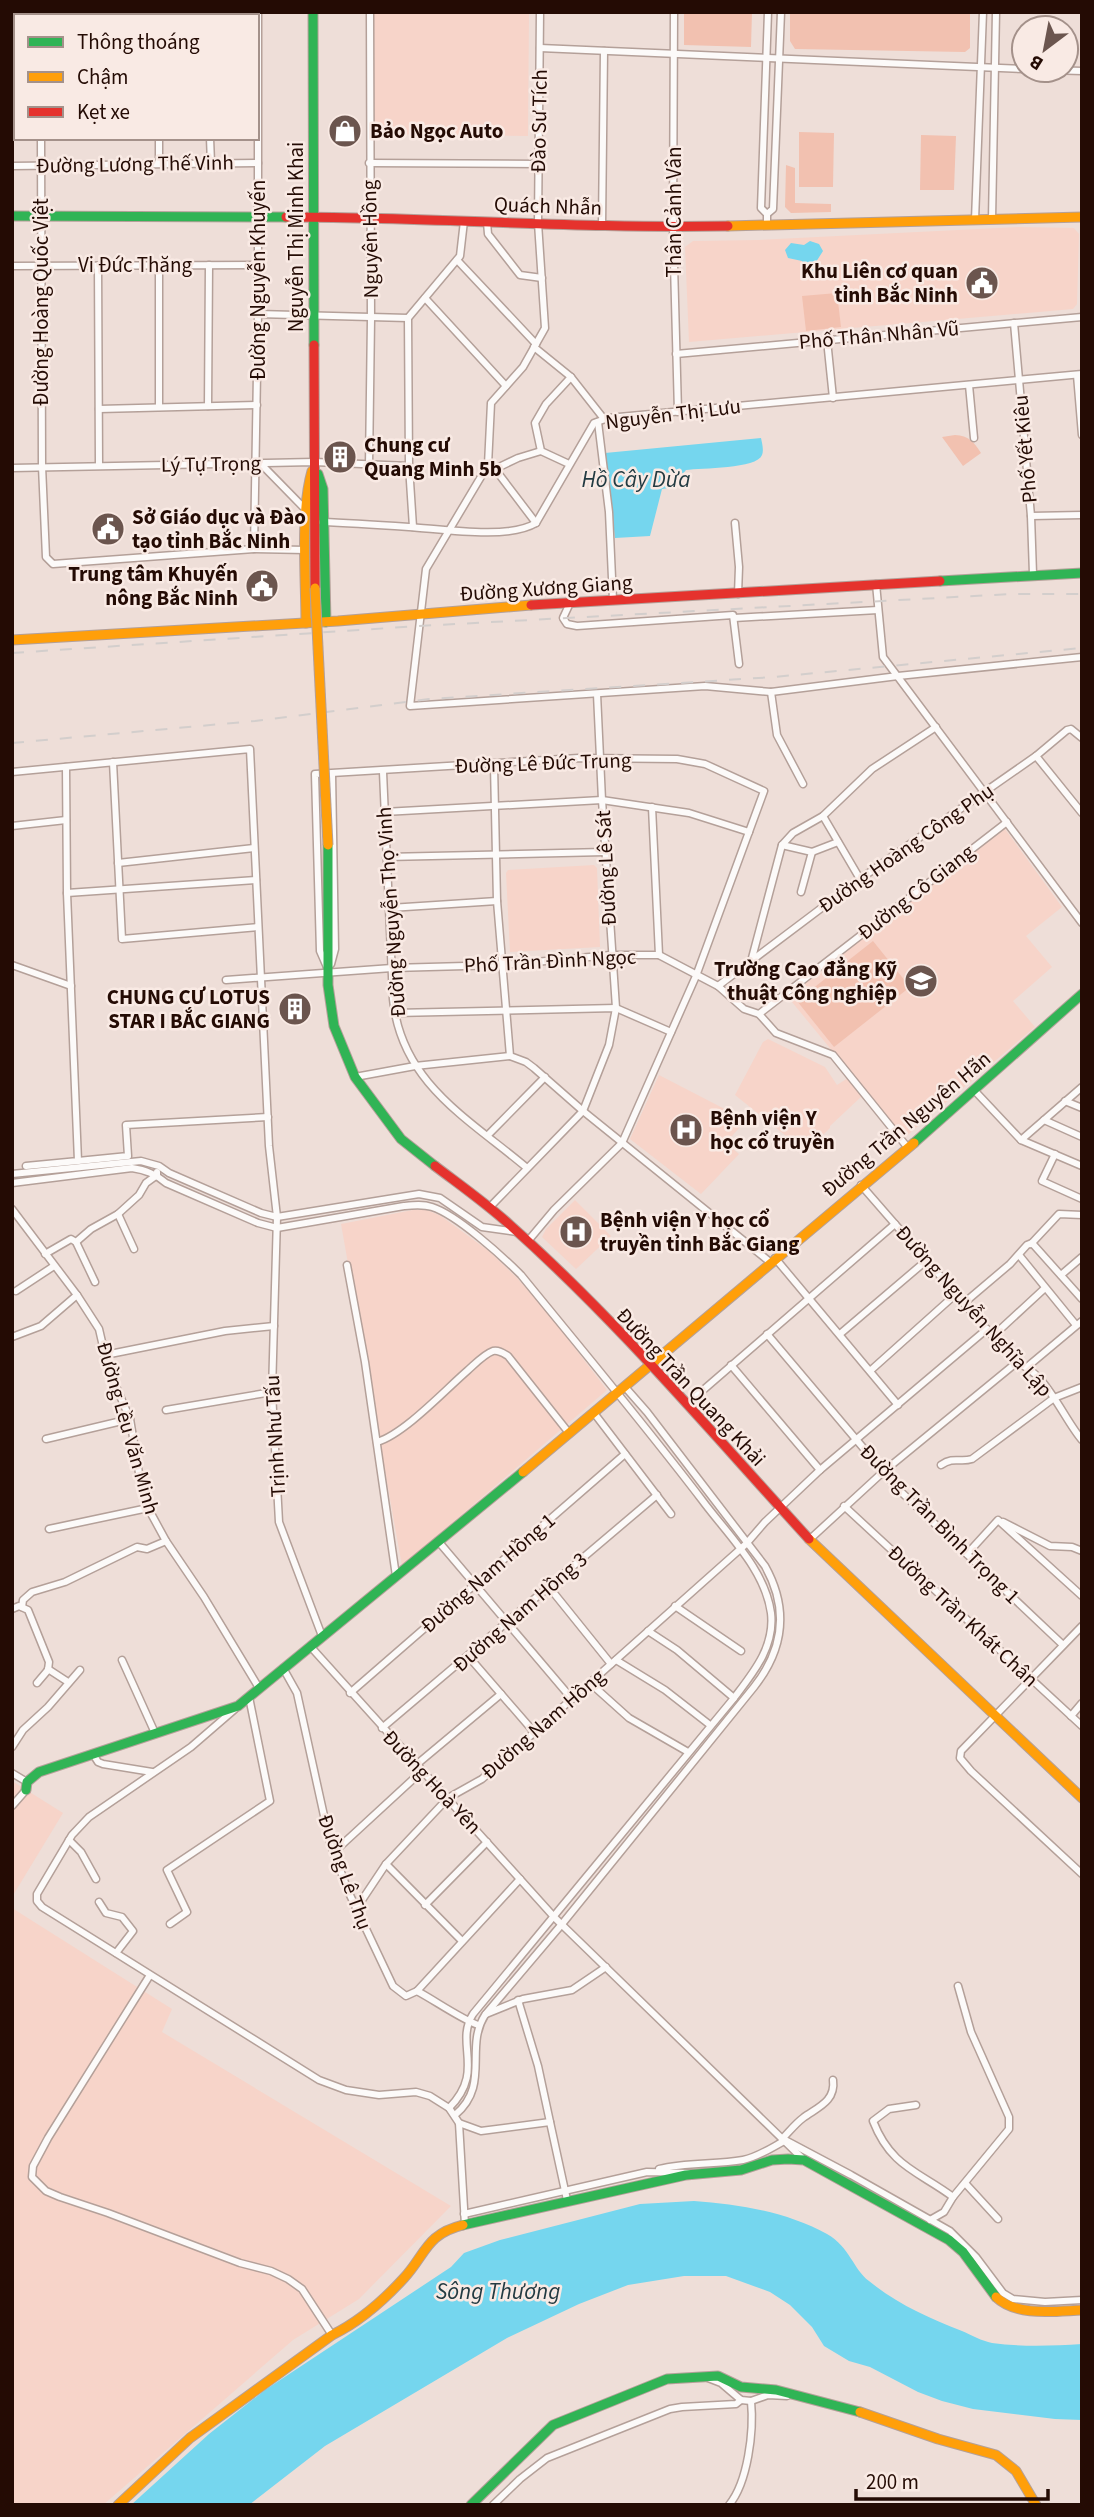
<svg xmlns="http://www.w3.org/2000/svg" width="1094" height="2517" font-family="'Source Sans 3',sans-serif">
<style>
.built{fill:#f7d4c9}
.green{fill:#f2c1b0}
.water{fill:#75d6ee}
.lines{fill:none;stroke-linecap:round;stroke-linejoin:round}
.street-casing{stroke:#b4a099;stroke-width:9}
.fast-casing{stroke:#b4a099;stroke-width:11}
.slow-casing{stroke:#b4a099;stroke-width:11}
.jam-casing{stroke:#b4a099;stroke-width:11}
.street{stroke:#fcfaf9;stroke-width:6}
.fast{stroke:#30b455;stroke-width:9}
.slow{stroke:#ff9f0a;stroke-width:9}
.jam{stroke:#e5322d;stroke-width:9}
.rail{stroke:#d3cecc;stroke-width:2;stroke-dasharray:12 12;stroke-linecap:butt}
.slow-bridge-casing{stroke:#b4a099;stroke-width:11;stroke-linecap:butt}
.slow-bridge{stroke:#ff9f0a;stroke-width:9}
.labels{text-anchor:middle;stroke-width:5;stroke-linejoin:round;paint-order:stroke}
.street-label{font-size:21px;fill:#240b04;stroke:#f9eae4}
.poi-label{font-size:21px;font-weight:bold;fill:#240b04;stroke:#f9eae4;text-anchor:start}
.water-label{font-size:23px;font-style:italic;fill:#233b42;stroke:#f9eae4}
</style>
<rect width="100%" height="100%" fill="#eeded8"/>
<g class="built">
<polygon points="372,12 529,12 528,136 372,134"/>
<polygon points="1018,227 1074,228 1079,234 1077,304 1073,309 689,342 685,247 693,241 758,240"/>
<polygon points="1005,829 1062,907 1026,936 1052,967 1013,1001 1035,1027 904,1138 787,996"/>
<polygon points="594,865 597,868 600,947 510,952 506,873 508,870"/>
<polygon points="768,1039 825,1067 837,1085 848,1078 862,1096 830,1126 830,1128 806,1152 735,1095 763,1042"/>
<polygon points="659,1075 746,1120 726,1143 739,1154 701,1194 630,1139"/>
<polygon points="575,1200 611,1236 576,1269 542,1237 546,1229"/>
<polygon points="413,1210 427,1210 441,1216 490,1252 517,1278 548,1313 607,1390 402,1566 341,1224"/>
<polygon points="12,1781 63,1813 12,1897"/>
<polygon points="12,1908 172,2009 162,2032 451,2206 359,2299 293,2340 103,2505 12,2505"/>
</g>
<g class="green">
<polygon points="684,12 752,12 751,47 684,45"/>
<polygon points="790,12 970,12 970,48 965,52 795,49 790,41"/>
<polygon points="799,132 834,133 833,187 799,187"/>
<polygon points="921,135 956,136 954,190 920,190"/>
<polygon points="786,165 795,168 795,203 831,204 831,212 791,213 785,207"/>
<polygon points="837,293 841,327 806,331 802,296"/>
<path d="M955,435c14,1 18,6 26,18l-18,13 -21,-29z"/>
<polygon points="873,941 910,987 834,1047 797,1001"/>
</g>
<g class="water">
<polygon points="810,241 819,244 823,251 816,262 816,270 809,274 803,270 802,261 788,258 785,250 791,243 804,245"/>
<path d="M761,438c1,5 3,12 1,17 -5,14 -61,13 -76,15l-4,5 -2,9 -4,3 -14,2 -12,47 -35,2 -10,-85z"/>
<path d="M694,2201c45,3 93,11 133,33 23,13 26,35 42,47 28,23 60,37 93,50 9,4 20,10 30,12 29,4 60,3 90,1v76l-27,-1 -82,-10 -31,-8 -24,-9 -48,-25 -21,-6 -25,-15 -12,-19 -22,-22 -20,-13 -44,-16h-42l-56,9 -49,19 -72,34 -182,108 -76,59h-118l78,-71 56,-44 186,-123 13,-14 36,-13 140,-36z"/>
</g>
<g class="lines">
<defs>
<g id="street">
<polyline points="540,12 538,223 545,328 523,367 491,403 488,465 426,569 410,706 705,686 771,692 898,676 1082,657"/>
<polyline points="674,12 673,227 678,412"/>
<polyline points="40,16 40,12"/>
<polyline points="12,39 16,39"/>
<polyline points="540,48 1024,69"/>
<polyline points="1050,70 1082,71"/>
<polyline points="41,138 42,466 46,557 53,564 254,549 306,550"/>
<polyline points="210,138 211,163"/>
<polyline points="159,163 159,138"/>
<polyline points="369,163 538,164"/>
<polyline points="12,166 258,163"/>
<polyline points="767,214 773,209 781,12"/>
<polyline points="992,219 996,12"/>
<polyline points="975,220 983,12"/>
<polyline points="487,222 488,234 520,275 542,278"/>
<polyline points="602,225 604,51"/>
<polyline points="767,225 767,214 761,208 768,12"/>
<polyline points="457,260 536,344"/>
<polyline points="12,266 257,265"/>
<polyline points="98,266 99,465"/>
<polyline points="425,298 506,386"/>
<polyline points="258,314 408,318"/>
<polyline points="1014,323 1031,516 1033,574"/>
<polyline points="827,340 833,398"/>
<polyline points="534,347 571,377"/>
<polyline points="676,354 1082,317"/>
<polyline points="1077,375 1082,435"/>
<polyline points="969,385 974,438"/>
<polyline points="208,406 209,265"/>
<polyline points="159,407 159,266"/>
<polyline points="99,409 257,405"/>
<polyline points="598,422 609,512 613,600"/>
<polyline points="260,463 306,510"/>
<polyline points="569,464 541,451 535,423 546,404 571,377 604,419"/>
<polyline points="369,465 371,319 370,12"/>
<polyline points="488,465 495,469 536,523"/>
<polyline points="12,468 314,462 409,466"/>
<polyline points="495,469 518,458 541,451"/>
<polyline points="1031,516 1082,515"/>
<path d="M322,522c29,1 58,3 87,5 32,2 99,13 127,-4l58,-100 14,-5 474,-44"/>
<polyline points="735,523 739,567 738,594"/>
<polyline points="413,527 409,466 408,318 460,256 464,221"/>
<polyline points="254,549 258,314 258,12"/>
<polyline points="876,584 883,657 1082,923"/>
<polyline points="570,603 563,618 567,624 577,626 733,615 739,664"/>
<polyline points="734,618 878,610"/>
<polyline points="771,692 777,735 803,784"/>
<polyline points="1036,756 1067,730 1071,729 1082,738"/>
<polyline points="113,762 122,939 258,927"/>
<polyline points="494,765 497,901 510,1056 526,1062 534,1068 583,1111 770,1262"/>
<polyline points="66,767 67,893 256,880"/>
<polyline points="12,772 250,749 269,1146 277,1217 272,1392 279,1522 322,1636"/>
<path d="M383,772l10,227c8,84 76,120 134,169"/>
<polyline points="652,807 659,955"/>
<polyline points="384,812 602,800 689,813 749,832"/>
<polyline points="823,816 860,879"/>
<polyline points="12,826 66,820"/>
<polyline points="782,845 812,852 838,842"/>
<polyline points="386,857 605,852"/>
<polyline points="118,863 254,848"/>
<polyline points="801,892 812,852"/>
<polyline points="390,908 497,901"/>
<polyline points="752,958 782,845 793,833 823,816 872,769 936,727"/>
<polyline points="331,964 335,949 332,774"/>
<polyline points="12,965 71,986"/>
<polyline points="327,967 320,951 315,774 579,758 677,759 705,764 764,791 696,976 622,1143 554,1210 528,1241"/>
<polyline points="226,980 392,968 502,965 611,955 659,955 718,986 744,1009 759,1014 776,1033 833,1055 908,1148"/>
<polyline points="718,986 860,879 1036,756 1082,813"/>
<polyline points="395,1013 616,1008 671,1032"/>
<polyline points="759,1014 1007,822"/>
<polyline points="355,1077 415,1066 510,1056"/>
<polyline points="974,1090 1021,1140 1082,1166"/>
<polyline points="1065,1101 1082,1108"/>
<polyline points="1044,1120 1082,1137"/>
<polyline points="488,1135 545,1077"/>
<polyline points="1021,1140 1082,1087"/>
<polyline points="1055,1154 1042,1181 1082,1199"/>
<polyline points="78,1161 128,1156 126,1125 268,1117"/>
<polyline points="26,1166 78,1161 67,893"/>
<polyline points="12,1174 141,1161 159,1166 169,1173 261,1213 277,1217 419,1194 440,1198 482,1227 517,1232"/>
<path d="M12,1183l120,-15c14,2 23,6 34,15l92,40 19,5 127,-22c10,-1 19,-2 28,1 25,8 70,49 89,68 61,75 123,149 181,225 25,34 63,69 69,113 4,34 -18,60 -37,85l-261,316c-19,30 13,57 -24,94"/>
<path d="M861,1185l155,178c29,7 47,55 66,77"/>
<polyline points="489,1208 583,1111 609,1045 616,1008 602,800 597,694"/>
<polyline points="12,1209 77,1295 99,1329 108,1368 130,1419 139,1473 148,1508 166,1541 204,1597 259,1688"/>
<polyline points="118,1214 134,1249"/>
<polyline points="76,1242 95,1282"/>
<polyline points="1031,1244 1059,1214 1082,1215"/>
<polyline points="45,1254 71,1239 76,1242 91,1229 118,1214 139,1195 146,1183 157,1175 157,1172"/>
<polyline points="1019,1255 1076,1325"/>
<polyline points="775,1258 898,1405"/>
<polyline points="347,1265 365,1362 396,1576"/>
<polyline points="1061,1275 1082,1257"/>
<polyline points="16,1291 54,1266"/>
<polyline points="964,1303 1010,1264 1027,1245 1032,1243 1082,1299"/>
<polyline points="767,1334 898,1489 1063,1645"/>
<polyline points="840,1334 927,1260"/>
<polyline points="993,1336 1045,1288"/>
<polyline points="12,1337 41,1326 77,1295"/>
<polyline points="105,1355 225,1331 274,1326"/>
<polyline points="731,1365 820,1470"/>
<polyline points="1027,1367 1082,1321"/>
<polyline points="870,1371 956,1294"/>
<polyline points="687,1404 895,1224"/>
<polyline points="166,1410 272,1392"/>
<polyline points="594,1413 671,1514"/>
<polyline points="46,1439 130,1419"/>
<path d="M377,1442c27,-8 67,-51 90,-71 7,-6 17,-17 26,-20 6,-1 10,2 15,5l61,77"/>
<path d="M941,1465c13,-9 19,-2 31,-6l82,-61 28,-11"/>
<polyline points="844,1506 1082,1726"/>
<polyline points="1003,1522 1050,1546 1072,1547 1082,1551"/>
<polyline points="49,1529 148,1508"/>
<polyline points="809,1540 883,1472 1016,1363"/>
<polyline points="438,1541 572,1699"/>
<polyline points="967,1554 998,1520 1082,1596"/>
<polyline points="549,1587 611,1664"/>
<polyline points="675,1606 741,1651"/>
<polyline points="22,1607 23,1600 32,1592 65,1582 137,1547 147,1549 166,1541"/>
<polyline points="12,1609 19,1606 28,1610 49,1662 48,1670 37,1683"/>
<polyline points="1082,1626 961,1751 960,1758 971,1771 1082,1874"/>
<polyline points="648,1631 677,1650 734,1698"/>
<polyline points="310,1646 555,1918 804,2160"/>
<polyline points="469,1657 534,1732"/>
<polyline points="122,1660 155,1733"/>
<polyline points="616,1660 665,1690 710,1725"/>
<path d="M283,1668l14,25 33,150 19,50 44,93 13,10 11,-5c17,9 44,28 61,34"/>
<polyline points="48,1669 68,1682"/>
<polyline points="590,1683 629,1718 688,1752"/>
<polyline points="350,1693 625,1454"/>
<polyline points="235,1709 191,1747 89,1817 72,1835 37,1894 37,1901 42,1907 319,2080 346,2090 379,2095 416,2092 430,2096 449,2108 459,2123 465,2225"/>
<polyline points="1071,1716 1082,1703"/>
<polyline points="382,1728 657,1495"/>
<polyline points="12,1747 23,1730 48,1707 80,1670"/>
<polyline points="93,1754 98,1762 103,1764 152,1772"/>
<polyline points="416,1765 501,1694"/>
<polyline points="12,1773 27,1782"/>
<polyline points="12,1806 26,1790"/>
<polyline points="69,1840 81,1852 96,1879"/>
<polyline points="334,1852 422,1771"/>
<polyline points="386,1864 462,1941"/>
<polyline points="99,1902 106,1913 122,1917 133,1931 116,1953"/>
<polyline points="425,1905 487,1842"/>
<polyline points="356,1909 386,1864 448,1798 482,1779 746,1544 765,1522 820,1470 987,1329"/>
<polyline points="170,1924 187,1912 167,1870 270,1801 249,1697"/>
<polyline points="150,1975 48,2138 33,2166 32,2177 46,2191 60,2197 108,2213 240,2263 271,2271 288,2279 302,2289 332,2335"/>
<polyline points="417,1991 520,1879"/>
<polyline points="486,2014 523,1999 572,1990 606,1967"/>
<path d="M916,2105l-27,4 -16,12c18,46 45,50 80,76l-9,15 -14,8"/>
<path d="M455,2115c36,-30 9,-67 30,-100l77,-91 192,-237c30,-38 35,-78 11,-121l-118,-154 -22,-25"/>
<polyline points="550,2122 567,2200"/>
<polyline points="459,2123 481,2131 550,2122 538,2066 518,2000"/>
<path d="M782,2139c7,-7 13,-15 21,-21 13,-10 33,-16 30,-38"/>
<polyline points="785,2140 851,2175 950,2231 976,2257 1003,2293 1013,2299 1045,2302 1082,2300"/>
<path d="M659,2169c28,-7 56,-4 84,-9 15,-3 28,-12 41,-19"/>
<polyline points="965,2183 998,2219"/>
<polyline points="953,2197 1009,2129 1009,2117 971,2032 958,1986"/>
<polyline points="464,2214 647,2172 688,2173"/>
<polyline points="708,2378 721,2383 741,2400 751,2401 768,2395 787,2396"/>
<polyline points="493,2505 520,2479 547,2458 670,2409 682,2407 736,2404 741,2400"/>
<path d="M729,2505c19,-23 25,-74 22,-104"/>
</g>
<g id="fast">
<polyline points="313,12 314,345"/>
<polyline points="12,216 286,217"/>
<polyline points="318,474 323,489 326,622"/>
<polyline points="940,581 1082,573"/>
<polyline points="328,845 328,985 334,1026 355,1077 401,1139 435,1166"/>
<polyline points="914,1143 1082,994"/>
<polyline points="26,1790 27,1782 39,1772 238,1706 523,1472"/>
<polyline points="463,2225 686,2175 741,2170 772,2160 788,2159 804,2160 949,2240 963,2252 996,2297"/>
<polyline points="471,2505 553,2425 667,2379 718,2376 741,2387 776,2390 860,2412"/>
</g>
<g id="slow">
<polyline points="728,226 1082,217"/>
<path d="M306,623c0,-45 -6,-110 6,-152"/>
<polyline points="12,640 338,621 531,605"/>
<polyline points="523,1472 914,1143"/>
<polyline points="809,1539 1082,1798"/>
<path d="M996,2297c21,20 59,14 86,13"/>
<polyline points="860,2412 938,2439 996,2455 1016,2471 1036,2505"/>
<path d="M118,2505l72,-67 142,-103c29,-14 51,-34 72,-57 22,-24 22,-44 59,-53"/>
</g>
<g id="jam">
<path d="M286,217c147,0 295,12 442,9"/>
<polyline points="314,345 315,588"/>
<polyline points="531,605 940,581"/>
<path d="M435,1166c25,19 52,38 75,59 108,96 202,208 299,314"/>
</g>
</defs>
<use href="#street" class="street-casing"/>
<use href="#fast" class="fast-casing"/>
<use href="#slow" class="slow-casing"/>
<use href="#jam" class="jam-casing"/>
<use href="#street" class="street"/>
<use href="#fast" class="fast"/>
<use href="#slow" class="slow"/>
<use href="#jam" class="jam"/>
<g class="rail">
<polyline points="12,653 419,626 1011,594 1082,594"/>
<polyline points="12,743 255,721 429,699 774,677 1082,648"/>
</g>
<defs>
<polyline id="slow-bridge" points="315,588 328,845"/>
</defs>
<use href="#slow-bridge" class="slow-bridge-casing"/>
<use href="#slow-bridge" class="slow-bridge"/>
</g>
<defs>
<symbol id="shop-disc" viewBox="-11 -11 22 22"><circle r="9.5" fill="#6b554e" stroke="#f9eae4"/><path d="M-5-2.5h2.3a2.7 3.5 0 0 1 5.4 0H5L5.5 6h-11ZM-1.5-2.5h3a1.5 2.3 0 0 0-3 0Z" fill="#fff"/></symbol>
<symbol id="civic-disc" viewBox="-11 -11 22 22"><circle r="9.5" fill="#6b554e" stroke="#f9eae4"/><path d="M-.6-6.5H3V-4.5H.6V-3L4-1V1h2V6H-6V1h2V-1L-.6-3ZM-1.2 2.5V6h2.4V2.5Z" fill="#fff"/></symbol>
<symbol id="building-disc" viewBox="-11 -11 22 22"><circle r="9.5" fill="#6b554e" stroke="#f9eae4"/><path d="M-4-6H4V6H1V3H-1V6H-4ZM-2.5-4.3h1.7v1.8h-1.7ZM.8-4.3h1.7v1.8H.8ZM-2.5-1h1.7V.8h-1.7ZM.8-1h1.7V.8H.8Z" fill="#fff"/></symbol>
<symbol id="university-disc" viewBox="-11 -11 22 22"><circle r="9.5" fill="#6b554e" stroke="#f9eae4"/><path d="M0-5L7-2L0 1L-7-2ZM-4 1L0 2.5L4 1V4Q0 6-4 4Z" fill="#fff"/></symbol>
<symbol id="hospital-disc" viewBox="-11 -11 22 22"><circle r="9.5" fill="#6b554e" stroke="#f9eae4"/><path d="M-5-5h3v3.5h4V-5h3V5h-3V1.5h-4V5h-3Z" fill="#fff"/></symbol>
</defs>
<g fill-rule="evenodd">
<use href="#shop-disc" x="326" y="112" width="38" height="38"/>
<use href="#civic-disc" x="963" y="264" width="38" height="38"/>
<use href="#building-disc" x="321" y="438" width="38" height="38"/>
<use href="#civic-disc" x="89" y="510" width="38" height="38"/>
<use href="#civic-disc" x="243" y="567" width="38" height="38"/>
<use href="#university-disc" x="902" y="962" width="38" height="38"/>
<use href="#building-disc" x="276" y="990" width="38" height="38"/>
<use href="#hospital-disc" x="667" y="1111" width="38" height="38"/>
<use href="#hospital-disc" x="557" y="1213" width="38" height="38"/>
</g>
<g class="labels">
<g class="street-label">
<text transform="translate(539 121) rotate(-89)" y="7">Đào Sư Tích</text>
<text transform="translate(135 164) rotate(-1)" y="7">Đường Lương Thế Vinh</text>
<text transform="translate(548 206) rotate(2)" y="7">Quách Nhẫn</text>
<text transform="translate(674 212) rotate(-90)" y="7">Thân Cảnh Vân</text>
<text transform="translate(296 237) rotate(-90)" y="7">Nguyễn Thị Minh Khai</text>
<text transform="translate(370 239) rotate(-91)" y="7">Nguyên Hồng</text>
<text x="135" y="272">Vi Đức Thăng</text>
<text transform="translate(258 280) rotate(-90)" y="7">Đường Nguyễn Khuyến</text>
<text transform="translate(41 302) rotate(-90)" y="7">Đường Hoàng Quốc Việt</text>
<text transform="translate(879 335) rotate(-5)" y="7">Phố Thân Nhân Vũ</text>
<text transform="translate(673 414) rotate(-7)" y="7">Nguyễn Thị Lưu</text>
<text transform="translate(1025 449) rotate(-95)" y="7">Phố Yết Kiêu</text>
<text transform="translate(211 464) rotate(-1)" y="7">Lý Tự Trọng</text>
<text transform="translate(546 588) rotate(-4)" y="7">Đường Xương Giang</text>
<text transform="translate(543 763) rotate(-2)" y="7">Đường Lê Đức Trung</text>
<text transform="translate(906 848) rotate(-35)" y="7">Đường Hoàng Công Phụ</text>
<text transform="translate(606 868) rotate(-93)" y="7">Đường Lê Sát</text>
<text transform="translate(916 892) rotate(-38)" y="7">Đường Cô Giang</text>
<text transform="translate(391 912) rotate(-94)" y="7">Đường Nguyễn Thọ Vinh</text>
<text transform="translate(550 961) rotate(-3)" y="7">Phố Trần Đình Ngọc</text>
<text transform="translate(906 1124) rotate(-40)" y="7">Đường Trần Nguyên Hãn</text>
<text transform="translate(974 1311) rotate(48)" y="7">Đường Nguyễn Nghĩa Lập</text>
<text transform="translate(691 1387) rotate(47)" y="7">Đường Trần Quang Khải</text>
<text transform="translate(128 1428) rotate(74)" y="7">Đường Lều Văn Minh</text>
<text transform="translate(275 1436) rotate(-93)" y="7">Trịnh Như Tấu</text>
<text transform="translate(940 1524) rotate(45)" y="7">Đường Trần Bình Trọng 1</text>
<text transform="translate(488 1573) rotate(-41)" y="7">Đường Nam Hồng 1</text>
<text transform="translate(520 1612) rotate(-41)" y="7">Đường Nam Hồng 3</text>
<text transform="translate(963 1616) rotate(43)" y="7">Đường Trần Khát Chân</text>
<text transform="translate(543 1724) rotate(-41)" y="7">Đường Nam Hồng</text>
<text transform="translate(432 1782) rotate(47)" y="7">Đường Hoà Yên</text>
<text transform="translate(345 1872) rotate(70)" y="7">Đường Lê Thụ</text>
</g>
<g class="poi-label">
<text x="370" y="138">Bảo Ngọc Auto</text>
<text x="958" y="278" text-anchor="end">Khu Liên cơ quan<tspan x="958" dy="24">tỉnh Bắc Ninh</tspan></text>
<text x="364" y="452">Chung cư<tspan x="364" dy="24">Quang Minh 5b</tspan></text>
<text x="132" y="524">Sở Giáo dục và Đào<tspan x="132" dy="24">tạo tỉnh Bắc Ninh</tspan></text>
<text x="238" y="581" text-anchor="end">Trung tâm Khuyến<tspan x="238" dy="24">nông Bắc Ninh</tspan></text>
<text x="897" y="976" text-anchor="end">Trường Cao đẳng Kỹ<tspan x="897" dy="24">thuật Công nghiệp</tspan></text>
<text x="270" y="1004" text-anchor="end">CHUNG CƯ LOTUS<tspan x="270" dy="24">STAR I BẮC GIANG</tspan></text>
<text x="710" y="1125">Bệnh viện Y<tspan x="710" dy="24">học cổ truyền</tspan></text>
<text x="600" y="1227">Bệnh viện Y học cổ<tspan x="600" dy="24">truyền tỉnh Bắc Giang</tspan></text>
</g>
<g class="water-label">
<text x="636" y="487">Hồ Cây Dừa</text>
<text x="498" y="2299">Sông Thương</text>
</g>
</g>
<rect width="1094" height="2517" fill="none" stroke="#240b04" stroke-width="28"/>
<rect x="14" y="14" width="245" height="126" fill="#f9eae4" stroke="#a4918a" stroke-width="2"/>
<rect x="28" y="37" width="35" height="10" fill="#30b455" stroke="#a4918a" stroke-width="2"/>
<text x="77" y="49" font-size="21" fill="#240b04">Thông thoáng</text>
<rect x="28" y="72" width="35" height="10" fill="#ff9f0a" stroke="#a4918a" stroke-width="2"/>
<text x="77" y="84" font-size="21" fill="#240b04">Chậm</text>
<rect x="28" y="107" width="35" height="10" fill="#e5322d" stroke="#a4918a" stroke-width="2"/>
<text x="77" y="119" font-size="21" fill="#240b04">Kẹt xe</text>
<g transform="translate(1045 49) rotate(212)"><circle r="33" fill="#f9eae4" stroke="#a4918a" stroke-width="2"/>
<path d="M0-5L12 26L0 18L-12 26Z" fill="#6b554e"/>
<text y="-10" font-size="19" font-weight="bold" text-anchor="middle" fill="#240b04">B</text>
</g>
<path d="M856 2489v10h192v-10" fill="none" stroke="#240b04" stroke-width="3.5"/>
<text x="866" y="2489" font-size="21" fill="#240b04" stroke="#f9eae4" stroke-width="5" paint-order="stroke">200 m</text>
</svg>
